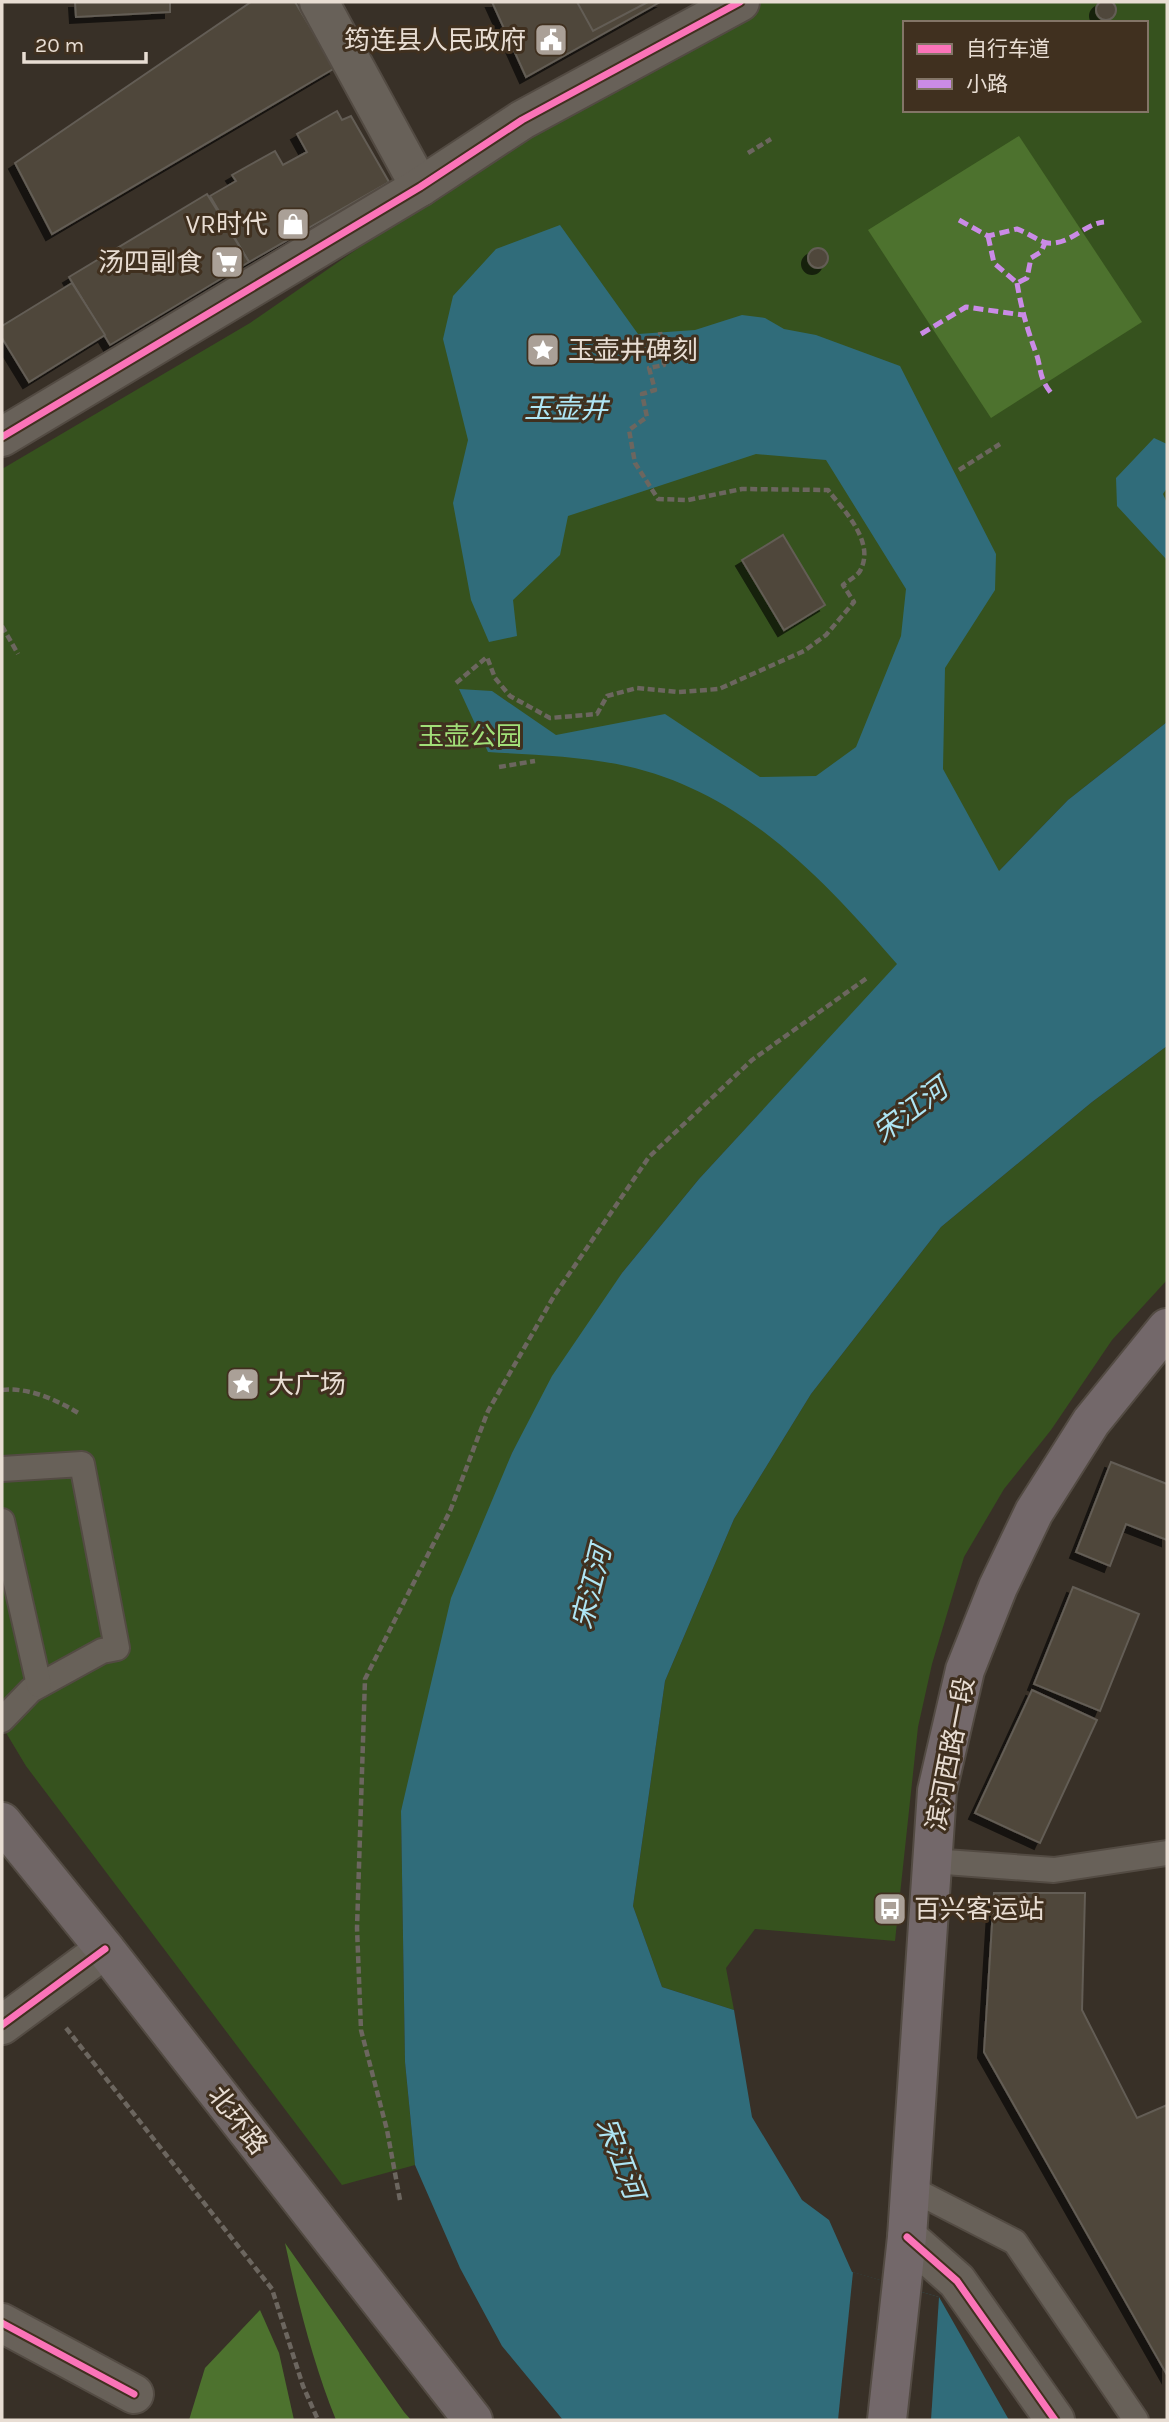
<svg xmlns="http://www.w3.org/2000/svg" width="1169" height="2422" font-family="Karla,'Noto Sans SC',sans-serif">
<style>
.green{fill:#36521e;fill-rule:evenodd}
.forest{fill:#4d722e}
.water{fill:#306c7a}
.pier{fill:#383027}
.building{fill:#4f473a;stroke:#635d55;stroke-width:2;filter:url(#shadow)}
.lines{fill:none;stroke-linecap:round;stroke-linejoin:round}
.service-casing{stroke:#534b43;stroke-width:28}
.minor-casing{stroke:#534b43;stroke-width:42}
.tertiary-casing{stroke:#534b43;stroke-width:42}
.primary-casing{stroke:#534b43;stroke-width:42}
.trunk-casing{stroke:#534b43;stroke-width:42}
.path{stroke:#6c665f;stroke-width:4.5;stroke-dasharray:7 3.5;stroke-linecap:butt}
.service{stroke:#686159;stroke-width:24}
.minor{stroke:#686159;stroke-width:38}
.tertiary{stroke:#686159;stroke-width:38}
.primary{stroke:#706666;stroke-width:38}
.trunk{stroke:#73686a;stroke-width:38}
.quiet{stroke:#ca8be6;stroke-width:5;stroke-dasharray:10 5;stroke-linecap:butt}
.cycleway-casing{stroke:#40301f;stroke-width:11}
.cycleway{stroke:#fb73b8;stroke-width:7}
.labels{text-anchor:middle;stroke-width:6;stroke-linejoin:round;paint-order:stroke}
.poi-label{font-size:26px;fill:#e8ddd3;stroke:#40301f;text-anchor:end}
.park-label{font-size:26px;fill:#a1df78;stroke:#40301f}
.street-label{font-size:26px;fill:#e8ddd3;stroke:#40301f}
.water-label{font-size:28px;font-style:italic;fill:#aee5f4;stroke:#40301f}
</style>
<defs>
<filter id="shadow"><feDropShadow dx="-6" dy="6" stdDeviation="0" flood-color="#0009"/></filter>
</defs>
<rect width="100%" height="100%" fill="#383027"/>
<g class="green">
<path d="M749,2h418v720l-99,78 -69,71 -101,93 -199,215 -77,94 -110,180 -111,358 4,251 10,103 -73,20 -316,-419 -24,-40v-1257l248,-146 343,-237zM905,23h241v87h-241z"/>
<polygon points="1167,1046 1167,1280 1112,1340 1051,1430 1004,1489 964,1557 932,1664 918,1727 895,1941 755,1929 726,1968 734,2010 662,1987 633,1906 665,1681 734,1519 811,1394 941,1227 1092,1102"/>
</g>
<g class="forest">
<polygon points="1019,136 1142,322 991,418 868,230"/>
<path d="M285,2243l119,169 7,8h-75c-23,-57 -38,-117 -51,-177z"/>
<polygon points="260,2310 279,2353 294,2420 189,2420 205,2368"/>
</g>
<g class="water">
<path d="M560,225l78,109 57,-4 47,-15 23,3 19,11 32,6 84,31 96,188 -1,36 -50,78 -2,101 56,102 69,-71 99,-78v324l-75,56 -151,125 -130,167 -77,125 -69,162 -32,225 29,81 72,23 18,107 50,83 27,20 23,52 87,25 70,123h-446l-61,-74 -42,-78 -45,-103 -10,-103 -4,-251 50,-213 61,-145 40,-77 70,-103 77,-94 198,-215c-75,-86 -154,-172 -271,-198 -45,-10 -92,-11 -138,-14l-29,-63 33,2 64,44 109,-21 95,63 56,-1 40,-29 45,-111 5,-47 -80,-129 -70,-6 -188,62 -8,39 -47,45 4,36 -28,6 -18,-42 -18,-97 15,-63 -25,-101 10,-43 43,-47z"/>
<polygon points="1154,438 1167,444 1167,488 1163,494 1167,503 1167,560 1117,506 1116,478"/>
</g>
<polygon class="pier" points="853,2272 939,2297 931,2420 838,2420"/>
<g class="building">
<circle cx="1106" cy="10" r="10"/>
<polygon points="75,2 170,2 170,12 76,17"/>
<polygon points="251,2 295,2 335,68 52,234 15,163"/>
<polygon points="492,2 660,2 526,77"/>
<polygon points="577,2 648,2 593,31"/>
<polygon points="337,111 342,120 351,116 389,182 249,262 210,196 236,181 232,175 275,151 283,165 307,152 297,134"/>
<polygon points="207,194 249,262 110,345 69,277"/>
<circle cx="818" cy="258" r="10"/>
<polygon points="72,283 105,335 29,382 2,338 2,326"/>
<polygon points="783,535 825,605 784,630 742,560"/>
<polygon points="1111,1462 1167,1484 1167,1540 1126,1524 1110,1566 1076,1552"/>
<polygon points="1073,1587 1139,1614 1100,1711 1034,1684"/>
<polygon points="1032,1690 1097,1720 1040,1843 975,1813"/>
<polygon points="994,1893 1085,1893 1082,2010 1137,2118 1167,2105 1167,2375 984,2052"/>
</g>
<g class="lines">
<defs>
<g id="service">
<polyline points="2,1469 82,1464 117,1648 102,1651 31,1690 2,1720"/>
<polyline points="2,1521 39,1685"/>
<polyline points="932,1861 1054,1870 1167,1853"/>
<polyline points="910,2188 1015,2242 1136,2420"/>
</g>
<g id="minor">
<polyline points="319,2 420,187"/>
<polyline points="2,2025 105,1949"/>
<polyline points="907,2237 957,2281 1055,2420"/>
<polyline points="2,2323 134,2394"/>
</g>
<polyline id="tertiary" points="2,437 420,187 522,120 740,2"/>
<polyline id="primary" points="2,1822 105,1949 473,2420"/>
<polyline id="trunk" points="887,2420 907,2237 937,1791 965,1670 998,1587 1034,1512 1091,1422 1167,1328"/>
</defs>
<use href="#service" class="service-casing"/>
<use href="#minor" class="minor-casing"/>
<use href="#tertiary" class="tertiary-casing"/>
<use href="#primary" class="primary-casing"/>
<use href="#trunk" class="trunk-casing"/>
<g class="path">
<polyline points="748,153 771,139"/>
<polyline points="959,470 1000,444"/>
<polyline points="2,626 18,654"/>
<path d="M456,683l31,-26 8,21 15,18 40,22 47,-4 10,-18 30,-8 41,4 41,-3 85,-38 22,-16 28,-33 -11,-17c5,-4 14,-9 17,-14 16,-29 -16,-60 -32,-81l-86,-1 -54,11 -30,-1 -23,-36 -6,-33 18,-13 -5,-23 13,-4 -6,-22 15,-3 -4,-33"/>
<polyline points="499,767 535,761"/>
<path d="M2,1390c27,-3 55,10 78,24"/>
<polyline points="66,2028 272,2289 303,2386 318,2420"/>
<polyline points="400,2200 387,2130 361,2030 357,1928 365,1679 450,1511 488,1411 554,1296 649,1157 752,1060 867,978"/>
</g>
<use href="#service" class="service"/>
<use href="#minor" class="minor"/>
<use href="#tertiary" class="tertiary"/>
<use href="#primary" class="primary"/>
<use href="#trunk" class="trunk"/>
<g class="quiet">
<path d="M959,220l29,16 29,-7c10,3 22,13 31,14 22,2 36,-19 56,-21"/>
<polyline points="988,236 994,263 1017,283 1027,278 1031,258 1041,252 1045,243"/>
<path d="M1017,283c4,24 10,46 19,70 6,17 2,23 15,40"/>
<polyline points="921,334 966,307 1023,315"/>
</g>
<defs>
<g id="cycleway">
<polyline points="2,437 420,187 522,120 740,2"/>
<polyline points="2,2025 105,1949"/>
<polyline points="907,2237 957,2281 1055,2420"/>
<polyline points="2,2323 134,2394"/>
</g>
</defs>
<use href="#cycleway" class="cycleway-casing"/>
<use href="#cycleway" class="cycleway"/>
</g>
<defs>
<symbol id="civic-square" viewBox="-11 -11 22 22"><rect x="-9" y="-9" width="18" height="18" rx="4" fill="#aaa097" stroke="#40301f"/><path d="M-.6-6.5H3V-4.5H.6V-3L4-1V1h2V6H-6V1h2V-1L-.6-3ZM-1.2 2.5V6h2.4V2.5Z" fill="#fff"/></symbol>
<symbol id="shop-square" viewBox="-11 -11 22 22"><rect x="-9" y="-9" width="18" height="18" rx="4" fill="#aaa097" stroke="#40301f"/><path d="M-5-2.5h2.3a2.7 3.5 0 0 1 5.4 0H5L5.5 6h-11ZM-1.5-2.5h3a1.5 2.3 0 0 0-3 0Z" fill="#fff"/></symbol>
<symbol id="supermarket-square" viewBox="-11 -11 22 22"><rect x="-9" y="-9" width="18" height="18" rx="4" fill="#aaa097" stroke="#40301f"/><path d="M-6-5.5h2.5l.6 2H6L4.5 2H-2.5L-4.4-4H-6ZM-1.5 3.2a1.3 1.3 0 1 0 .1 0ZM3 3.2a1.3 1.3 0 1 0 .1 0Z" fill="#fff"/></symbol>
<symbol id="sight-square" viewBox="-11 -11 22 22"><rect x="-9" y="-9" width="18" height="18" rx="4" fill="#aaa097" stroke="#40301f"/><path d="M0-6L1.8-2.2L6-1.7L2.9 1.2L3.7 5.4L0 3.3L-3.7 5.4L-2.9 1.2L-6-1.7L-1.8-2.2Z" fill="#fff"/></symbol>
<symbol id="bus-square" viewBox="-11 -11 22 22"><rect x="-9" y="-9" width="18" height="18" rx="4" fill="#aaa097" stroke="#40301f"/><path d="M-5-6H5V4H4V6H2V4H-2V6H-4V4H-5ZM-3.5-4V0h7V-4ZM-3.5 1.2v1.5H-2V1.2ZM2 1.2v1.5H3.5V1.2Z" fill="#fff"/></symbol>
</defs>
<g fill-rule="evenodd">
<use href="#civic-square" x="532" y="21" width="38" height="38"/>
<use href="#shop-square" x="274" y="205" width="38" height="38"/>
<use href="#supermarket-square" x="208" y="243" width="38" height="38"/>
<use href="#sight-square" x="524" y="331" width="38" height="38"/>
<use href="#sight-square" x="224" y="1365" width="38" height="38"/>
<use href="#bus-square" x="871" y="1890" width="38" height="38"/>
</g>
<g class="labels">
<g class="poi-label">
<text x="526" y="49">筠连县人民政府</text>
<text x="268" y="233">VR时代</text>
<text x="202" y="271">汤四副食</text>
<text x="568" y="359" text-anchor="start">玉壶井碑刻</text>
<text x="268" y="1393" text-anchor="start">大广场</text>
<text x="914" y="1918" text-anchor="start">百兴客运站</text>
</g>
<g class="park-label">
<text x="470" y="745">玉壶公园</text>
</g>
<g class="street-label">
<text transform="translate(950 1754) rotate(-79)" y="9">滨河西路一段</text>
<text transform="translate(238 2120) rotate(52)" y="9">北环路</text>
</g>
<g class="water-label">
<text x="566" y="418">玉壶井</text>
<text transform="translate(910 1110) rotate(-37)" y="10">宋江河</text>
<text transform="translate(591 1587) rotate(-76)" y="10">宋江河</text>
<text transform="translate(621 2158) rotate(69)" y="10">宋江河</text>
</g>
</g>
<rect width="1169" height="2422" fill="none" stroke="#e8ddd3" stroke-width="7"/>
<rect x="903" y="21" width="245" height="91" fill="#40301f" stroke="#837567" stroke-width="2"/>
<rect x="917" y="44" width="35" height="10" fill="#fb73b8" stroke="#837567" stroke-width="2"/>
<text x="966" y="56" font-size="21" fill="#e8ddd3">自行车道</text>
<rect x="917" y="79" width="35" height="10" fill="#ca8be6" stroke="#837567" stroke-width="2"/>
<text x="966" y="91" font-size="21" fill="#e8ddd3">小路</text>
<path d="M24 52v10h122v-10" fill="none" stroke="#e8ddd3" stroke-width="3.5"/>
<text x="35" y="52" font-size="21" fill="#e8ddd3" stroke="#40301f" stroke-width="5" paint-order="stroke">20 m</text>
</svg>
